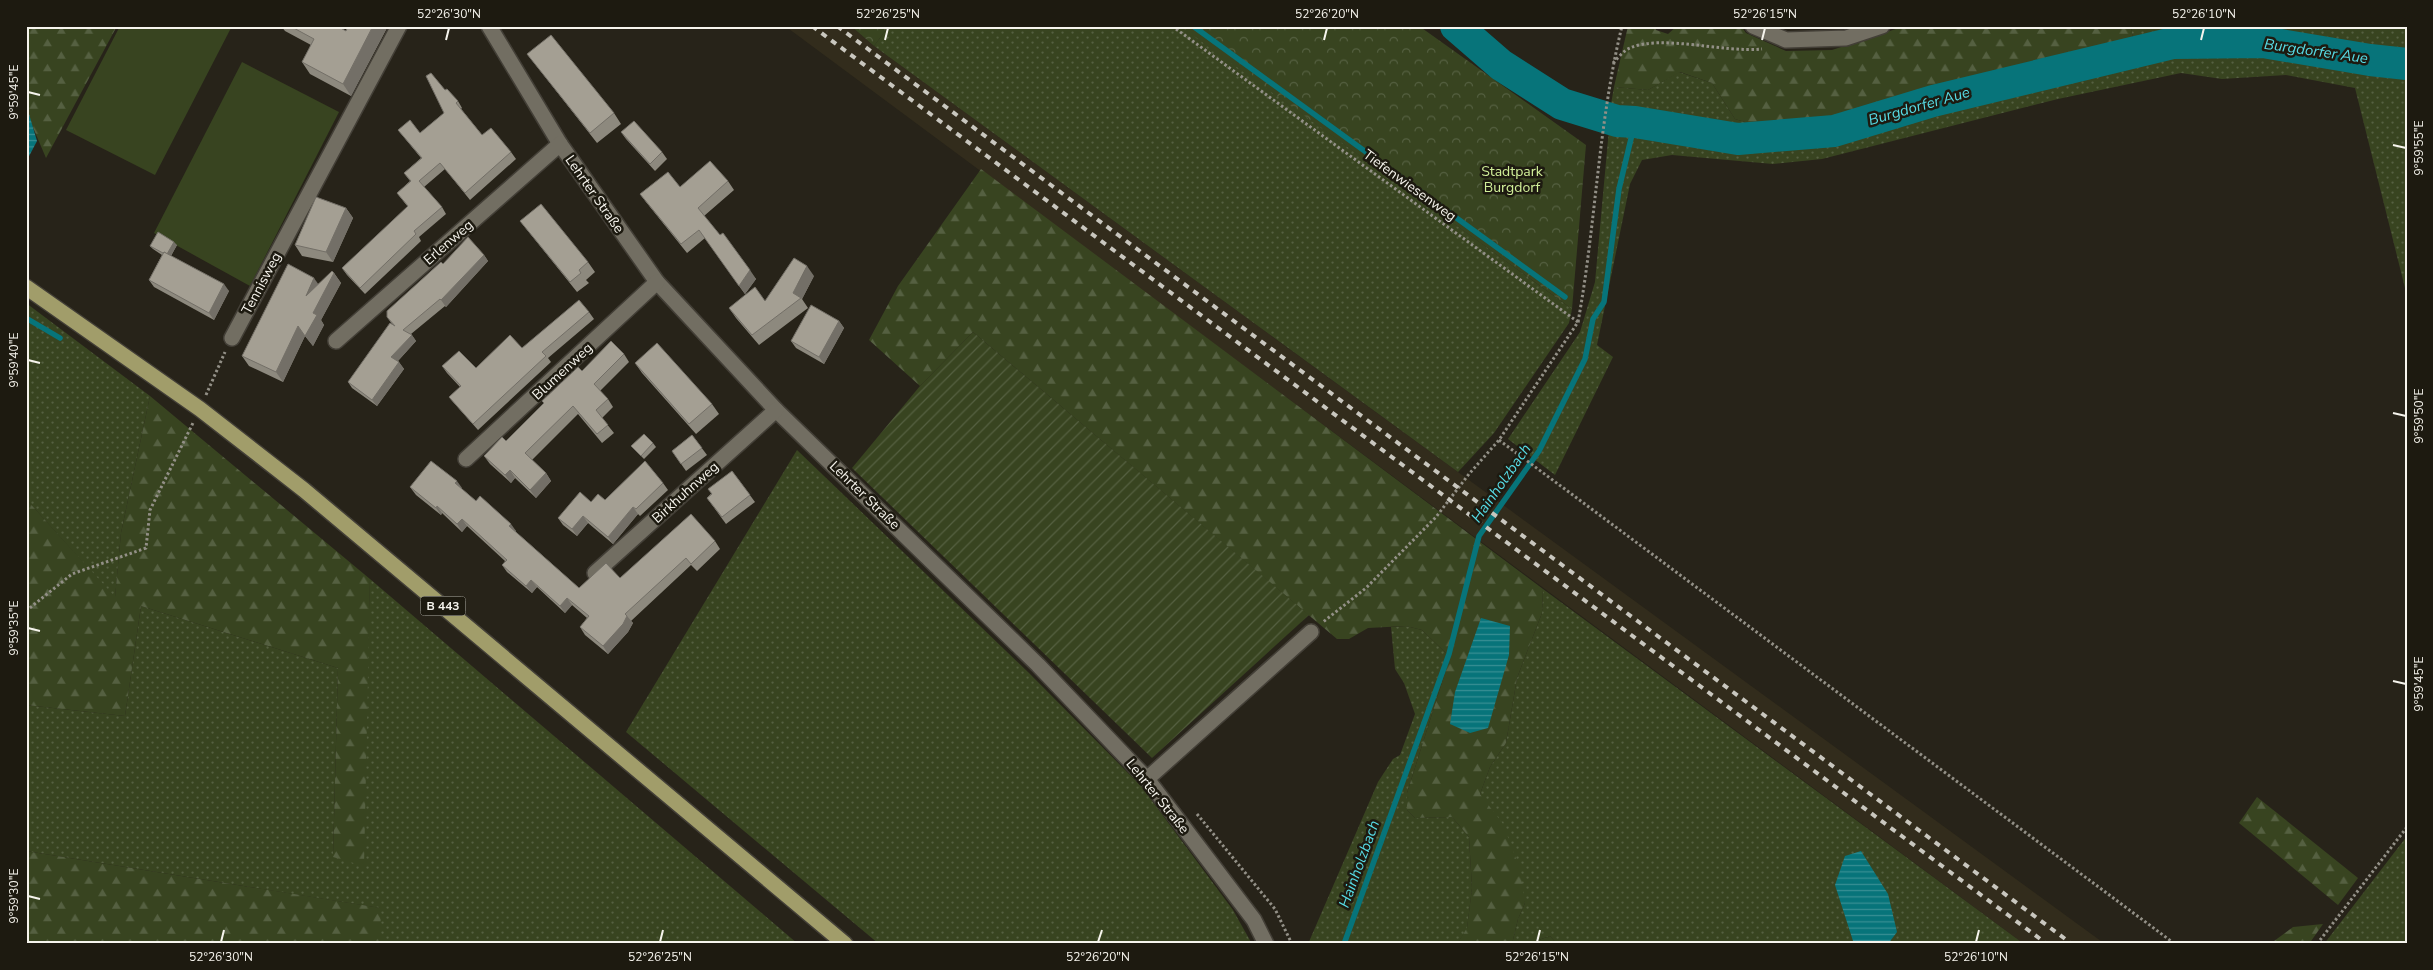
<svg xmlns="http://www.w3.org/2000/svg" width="2433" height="970" font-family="'Nunito Sans',sans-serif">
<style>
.built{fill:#322c1c}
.grass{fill:url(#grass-dots)}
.forest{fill:url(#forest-firs)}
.park{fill:url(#park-crowns)}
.garden{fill:url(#garden-furrows)}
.pitch{fill:#384420}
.water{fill:url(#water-rules)}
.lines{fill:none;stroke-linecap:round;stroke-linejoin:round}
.stream{stroke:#07747a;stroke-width:5.5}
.river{stroke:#07747a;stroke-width:32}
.minor-casing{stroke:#433f37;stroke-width:18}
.major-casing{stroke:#433f37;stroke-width:18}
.path{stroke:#939087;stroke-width:3;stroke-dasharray:2.5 2.5;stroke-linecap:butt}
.minor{stroke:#726e62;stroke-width:15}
.major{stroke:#a19d6a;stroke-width:15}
.rail{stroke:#c9c7bf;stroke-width:4;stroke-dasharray:6 6;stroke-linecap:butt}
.wall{fill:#8d897e}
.shaded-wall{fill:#736f67}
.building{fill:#a49f93;stroke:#736f67}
.ticks{fill:none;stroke:#f6f4ed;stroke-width:2}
.labels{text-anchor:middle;stroke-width:5;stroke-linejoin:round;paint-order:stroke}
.shield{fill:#1d1a10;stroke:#b5b3ab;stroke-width:1}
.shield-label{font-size:12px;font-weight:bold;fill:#f6f4ed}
.park-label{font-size:14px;fill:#d1ef99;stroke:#1d1a10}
.street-label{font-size:14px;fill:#f6f4ed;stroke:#1d1a10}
.water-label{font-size:15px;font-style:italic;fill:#57dbe5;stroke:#1d1a10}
.neatline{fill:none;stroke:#f6f4ed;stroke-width:2}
.ticks-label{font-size:12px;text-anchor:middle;fill:#f6f4ed}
</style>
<defs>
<pattern id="grass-dots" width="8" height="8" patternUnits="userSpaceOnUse" patternTransform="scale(1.25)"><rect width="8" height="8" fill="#384420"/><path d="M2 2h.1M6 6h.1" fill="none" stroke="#556041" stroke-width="1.8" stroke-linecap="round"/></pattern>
<pattern id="forest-firs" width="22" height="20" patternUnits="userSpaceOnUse" patternTransform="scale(1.25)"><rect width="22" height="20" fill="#384420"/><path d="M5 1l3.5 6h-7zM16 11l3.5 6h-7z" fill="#556041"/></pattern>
<pattern id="park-crowns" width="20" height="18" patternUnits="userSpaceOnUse" patternTransform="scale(1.25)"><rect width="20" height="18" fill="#384420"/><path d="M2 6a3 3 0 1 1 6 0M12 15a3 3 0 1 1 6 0" fill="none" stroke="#556041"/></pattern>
<pattern id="garden-furrows" width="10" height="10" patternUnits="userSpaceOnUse" patternTransform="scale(1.25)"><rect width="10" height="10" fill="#384420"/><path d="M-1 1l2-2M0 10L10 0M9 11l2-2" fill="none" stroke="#556041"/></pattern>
<pattern id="water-rules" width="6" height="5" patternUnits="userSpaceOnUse" patternTransform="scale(1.25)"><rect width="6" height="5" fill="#07747a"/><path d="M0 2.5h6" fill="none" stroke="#388f94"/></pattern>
</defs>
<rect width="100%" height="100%" fill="#272319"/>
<polygon class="built" points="785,26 851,26 874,46 2105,944 2024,944"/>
<g class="grass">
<polygon points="889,26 1181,26 1572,309 1569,323 1494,433 1458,472 874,46"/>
<polygon points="2131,26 2407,26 2407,52 2259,33 2200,32 2133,39"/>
<polygon points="2258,50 2365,68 2407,73 2407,296 2355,88 2286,75 2222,79 2181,73 2058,99 1822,159 1773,164 1672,155 1642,160 1630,184 1597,345 1613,357 1555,475 1508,439 1580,332 1595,282 1609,129 1735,146 1767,146 1832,137 2173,51"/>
<polygon points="1679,72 1712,83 1735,119 1758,126 1723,126 1610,110 1614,87 1648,90"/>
<polygon points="26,303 150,396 121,533 115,598 26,499"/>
<polygon points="797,450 1029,673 1141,786 1233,910 1252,944 879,944 626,732"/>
<polygon points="370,579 798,944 380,944 380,908 26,851 26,705 125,716 141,606 338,668 333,857 367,675"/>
<polygon points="1543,589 2024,944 1888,944 1897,931 1853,940 1854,944 1557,944 1550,936 1527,944 1512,944 1518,919 1525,903 1480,794 1490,767 1506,743 1517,678 1542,613"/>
<polygon points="1406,626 1422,630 1450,657 1407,793 1407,810 1415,818 1452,817 1469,837 1472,888 1467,929 1457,944 1308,944 1378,782 1393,759 1400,755 1415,714 1404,683 1395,669 1391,627"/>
<polygon points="2407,836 2407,944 2324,944"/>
</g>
<g class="forest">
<polygon points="26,26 117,26 46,158 26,111"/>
<polygon points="1628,26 1654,26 1656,30 1668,34 1677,26 1741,26 1746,33 1786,51 1832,50 1905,26 2131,26 2133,39 2017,65 1814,124 1758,126 1735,119 1712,83 1680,72 1648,90 1614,87"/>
<polygon points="981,169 1543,589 1542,613 1517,678 1506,743 1490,767 1480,794 1503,824 1520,869 1525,903 1518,919 1512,944 1457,944 1467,928 1472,888 1469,837 1452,817 1415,818 1407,810 1407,793 1450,657 1422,630 1406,626 1368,628 1349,639 1337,639 973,332 920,386 869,340 898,286"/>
<polygon points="150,396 370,579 364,866 333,857 338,668 141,606 125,716 26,705 26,499 115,597 121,533"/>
<polygon points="2257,797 2358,878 2338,905 2239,823"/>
<polygon points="26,851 381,908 380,944 26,944"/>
<polygon points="2323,924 2309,944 2270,944 2293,927"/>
<polygon points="1550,936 1557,944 1527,944"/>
</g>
<g class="park">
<polygon points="851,26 889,26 874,46"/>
<polygon points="1180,26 1419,26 1586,145 1572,309"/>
</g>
<polygon class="garden" points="973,332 1309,615 1152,758 852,468 920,386"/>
<g class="pitch">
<polygon points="120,26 232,26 155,175 66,130"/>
<polygon points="242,62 339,112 250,286 154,233"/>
</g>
<g class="water">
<polygon points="26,111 29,114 37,141 26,162"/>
<polygon points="1481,618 1510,626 1509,655 1488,728 1470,733 1450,724 1455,692"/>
<polygon points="1861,851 1888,894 1897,932 1888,944 1878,944 1877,941 1869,944 1854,944 1835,885 1845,856"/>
</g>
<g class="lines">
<g class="stream">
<polyline points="1193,26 1565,297"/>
<polyline points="26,318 60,338"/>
<polyline points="1344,944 1449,654 1479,536 1539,451 1585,359 1593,319 1604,302 1619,189 1635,122"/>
</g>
<polyline class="river" points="1456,26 1501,65 1562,104 1617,121 1635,122 1738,139 1834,131 1933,101 2173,43 2263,42 2370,60 2407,64"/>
<defs>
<g id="minor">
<polyline points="489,26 560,144 657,282 776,410 1038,665 1147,779 1254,920 1266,944"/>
<polyline points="1753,26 1786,40 1846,38 1882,26"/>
<polyline points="232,338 399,26"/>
<polyline points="336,341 560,144"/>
<polyline points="466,459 657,282"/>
<polyline points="595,573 776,410"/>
<polyline points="1147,779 1311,632"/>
</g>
<polyline id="major" points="26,287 200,409 304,490 845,944"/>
</defs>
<use href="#minor" class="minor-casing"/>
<use href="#major" class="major-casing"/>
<g class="path">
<polyline points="1172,26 1578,322 1499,440 1469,474 1436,517 1366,588 1323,622"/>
<path d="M1613,63c5,-5 11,-13 17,-15 31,-14 94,5 132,1"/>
<path d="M1578,322c18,-98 20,-198 44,-296"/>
<polyline points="206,395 225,352"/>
<polyline points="1499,440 2175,944"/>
<polyline points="26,611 72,574 146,548 150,510 193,423"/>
<polyline points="1197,814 1275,909 1292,944"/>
<polyline points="2317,944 2407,827"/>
</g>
<use href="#minor" class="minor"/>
<use href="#major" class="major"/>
<g class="rail">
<polyline points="812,26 2047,944"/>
<polyline points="837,26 2072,944"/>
</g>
</g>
<g class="wall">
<polygon points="281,26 337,26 346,31 348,26 388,26 351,96 310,74 302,62 311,45 285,31"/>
<polygon points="527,54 614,113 621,124 597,143 535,64"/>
<polygon points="445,90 458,101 462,108 461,109 482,135 511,152 516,159 470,200 445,169 424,187 442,207 446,214 419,237 421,241 365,294 347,275 342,268 408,207 397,193 410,181 404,173 421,158 398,130 420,133 444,113"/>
<polygon points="621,132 662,152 667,159 655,171 626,139"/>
<polygon points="728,181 734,190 704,216 756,279 745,294 705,238 687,253 646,202 640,194 680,187"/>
<polygon points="346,208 353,218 333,262 302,256 295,245"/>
<polygon points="520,221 588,262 595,272 586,280 589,283 577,292 528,231"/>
<polygon points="177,245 171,256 229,291 214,320 154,287 149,280 162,255 153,249 150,246"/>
<polygon points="484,255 488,261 446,307 445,306 411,334 416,341 398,361 404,369 377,406 352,388 348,382 392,324 387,317 443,264"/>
<polygon points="334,273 341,283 321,320 324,325 313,346 305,336 283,382 249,366 242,356 318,284"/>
<polygon points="814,276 802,299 808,308 759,345 736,318 729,308 765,301"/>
<polygon points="589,312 594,319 548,358 551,362 478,430 454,403 449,397 460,387 447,373 442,366 476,368 522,348"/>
<polygon points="839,321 844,328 824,364 796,348 791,341"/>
<polygon points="624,354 629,362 600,391 608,399 613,407 602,418 614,433 602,443 578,414 532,460 546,473 551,481 536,498 515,478 511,483 490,464 484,456 506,441 544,403 542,401 582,371"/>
<polygon points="635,363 712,404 719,414 696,434 642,373"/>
<polygon points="692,435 707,455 686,471 672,451"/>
<polygon points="653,443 656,447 644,459 631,446"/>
<polygon points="732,471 755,502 726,524 707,498"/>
<polygon points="663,483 668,490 640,516 638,514 613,544 588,523 577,536 563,525 558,518 591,502 605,500"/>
<polygon points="410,487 462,488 462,489 476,501 516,531 516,532 579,588 620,578 715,541 720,549 697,571 691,565 631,621 633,623 628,632 608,654 585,635 580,627 587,618 572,605 565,613 537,587 532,593 507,572 502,565 505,561 467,526 462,532 442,513 441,515 416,495"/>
</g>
<g class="shaded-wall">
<polygon points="373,26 388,26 351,96 343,84"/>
<polygon points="346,208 353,218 333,262 326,252"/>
<polygon points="174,242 177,245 169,259 166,255"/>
<polygon points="484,255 488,261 446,307 441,300"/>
<polygon points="807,266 814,276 802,299 801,298 793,293"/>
<polygon points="750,270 756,279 745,294 739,286"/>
<polygon points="334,273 341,283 321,320 324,325 313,346 305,336 313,313"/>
<polygon points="314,278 321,288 306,296"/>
<polygon points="224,284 229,291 214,320 209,313"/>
<polygon points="839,321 844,328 824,364 819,357"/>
<polygon points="298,326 305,336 283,382 276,372"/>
<polygon points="412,335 416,341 396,363 391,357"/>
<polygon points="399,362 404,369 377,406 372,400"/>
<polygon points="510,470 515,478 511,483 505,475"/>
<polygon points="546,473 551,481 536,498 530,490"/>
<polygon points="457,481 462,488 460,490 455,483"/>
<polygon points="437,506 442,513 441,515 436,508"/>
<polygon points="633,507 638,514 613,544 608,537"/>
<polygon points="583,516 588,523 577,536 572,529"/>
<polygon points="462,519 467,526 462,532 457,524"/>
<polygon points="511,524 516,531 514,534 509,526"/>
<polygon points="531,580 537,587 532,593 526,586"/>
<polygon points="567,598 572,605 565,613 560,606"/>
<polygon points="627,616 633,623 628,632 608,654 603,646"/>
</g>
<g class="building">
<polygon points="290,26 337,26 346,31 348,26 373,26 343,84 302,62 314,39"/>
<polygon points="551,35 614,113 590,133 527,54"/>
<polygon points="431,73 445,90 447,89 458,101 456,103 482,135 491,128 511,152 465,193 440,163 419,181 442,207 414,231 416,234 360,288 342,268 408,206 397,193 411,181 404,173 422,158 398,130 410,120 420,133 444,113 426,76"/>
<polygon points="634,121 662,152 650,164 621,132"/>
<polygon points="710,161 728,181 698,208 720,235 723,233 750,270 739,286 699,230 681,244 640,194 668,172 680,187"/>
<polygon points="316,197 346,208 326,252 295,245"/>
<polygon points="541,204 588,262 579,270 581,273 570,282 520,221"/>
<polygon points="158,232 174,242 167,254 164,252 163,253 150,246"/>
<polygon points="468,237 484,255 441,300 440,299 403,330 412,335 391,357 399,362 372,400 348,382 390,323 395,326 387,317 387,311 441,262 443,264"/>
<polygon points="164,252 224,284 209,313 149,280"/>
<polygon points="794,258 807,266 793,293 801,298 752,335 729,308 755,287 765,301"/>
<polygon points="288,264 314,278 306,296 332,271 334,273 313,313 317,315 305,336 298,326 276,372 242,356"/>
<polygon points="579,300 589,312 542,352 546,356 473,424 449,397 461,386 442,366 459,351 476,368 510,335 522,348"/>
<polygon points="811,305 839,321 819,357 791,341"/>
<polygon points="611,341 624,354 594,384 608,399 596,410 608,425 597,434 573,406 525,453 546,473 530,490 510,470 505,475 484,456 502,437 506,441 544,403 542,401 578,367 582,371"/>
<polygon points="657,343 712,404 689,424 635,363"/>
<polygon points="644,434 653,443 641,456 631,446"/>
<polygon points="692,435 702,448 681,464 672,451"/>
<polygon points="431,461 457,481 455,483 476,501 480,496 511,524 509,526 579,588 606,563 620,578 691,514 715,541 691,564 686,558 625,614 627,616 623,624 603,646 580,627 589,616 567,598 560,606 531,580 526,586 502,565 507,560 462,519 457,524 437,506 436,508 410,487"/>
<polygon points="645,461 663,483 636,509 633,507 608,537 583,516 572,529 558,518 580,492 591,502 598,494 605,500"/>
<polygon points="732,471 750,495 722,517 707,498 712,494 708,489"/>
</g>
<path class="ticks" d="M446,40l3,-12M885,40l3,-12M1324,40l3,-12M1762,40l3,-12M2201,40l3,-12M28,92l12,3M2393,145l13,3M28,360l12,3M2393,413l13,3M28,628l12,3M2393,681l13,3M28,896l12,3M221,942l3,-12M660,942l3,-12M1098,942l4,-12M1537,942l3,-12M1976,942l3,-12"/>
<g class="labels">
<rect class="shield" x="420.5" y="596.5" width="45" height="19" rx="4"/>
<g class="shield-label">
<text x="443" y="610">B 443</text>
</g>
<g class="park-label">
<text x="1512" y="176">Stadtpark<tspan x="1512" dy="16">Burgdorf</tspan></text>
</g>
<g class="street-label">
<text transform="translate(1410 185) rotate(36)" y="5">Tiefenwiesenweg</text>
<text transform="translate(595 194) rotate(55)" y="5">Lehrter Straße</text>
<text transform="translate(448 242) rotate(-41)" y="5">Erlenweg</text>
<text transform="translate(261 283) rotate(-62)" y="5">Tennisweg</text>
<text transform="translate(562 371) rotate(-43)" y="5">Blumenweg</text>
<text transform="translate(685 492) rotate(-42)" y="5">Birkhuhnweg</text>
<text transform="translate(865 495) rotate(44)" y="5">Lehrter Straße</text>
<text transform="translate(1158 796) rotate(51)" y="5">Lehrter Straße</text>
</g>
<g class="water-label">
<text transform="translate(2316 51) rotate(8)" y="5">Burgdorfer Aue</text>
<text transform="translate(1919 106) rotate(-16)" y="5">Burgdorfer Aue</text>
<text transform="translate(1501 483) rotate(-55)" y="5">Hainholzbach</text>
<text transform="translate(1359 864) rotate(-70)" y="5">Hainholzbach</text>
</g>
</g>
<rect width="2433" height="970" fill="none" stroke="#1d1a10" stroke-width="55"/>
<rect x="28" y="28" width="2378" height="914" class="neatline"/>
<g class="ticks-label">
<text x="449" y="18">52°26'30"N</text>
<text x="888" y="18">52°26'25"N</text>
<text x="1327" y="18">52°26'20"N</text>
<text x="1765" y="18">52°26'15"N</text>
<text x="2204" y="18">52°26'10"N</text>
<text transform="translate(14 92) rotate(-90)" y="4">9°59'45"E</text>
<text transform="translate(2419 148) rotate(-90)" y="4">9°59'55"E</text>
<text transform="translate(14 360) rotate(-90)" y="4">9°59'40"E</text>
<text transform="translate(2419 416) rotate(-90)" y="4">9°59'50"E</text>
<text transform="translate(14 628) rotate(-90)" y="4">9°59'35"E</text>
<text transform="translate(2419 684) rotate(-90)" y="4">9°59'45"E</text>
<text transform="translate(14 896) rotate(-90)" y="4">9°59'30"E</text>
<text x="221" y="961">52°26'30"N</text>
<text x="660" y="961">52°26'25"N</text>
<text x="1098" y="961">52°26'20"N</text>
<text x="1537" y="961">52°26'15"N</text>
<text x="1976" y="961">52°26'10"N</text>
</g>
</svg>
